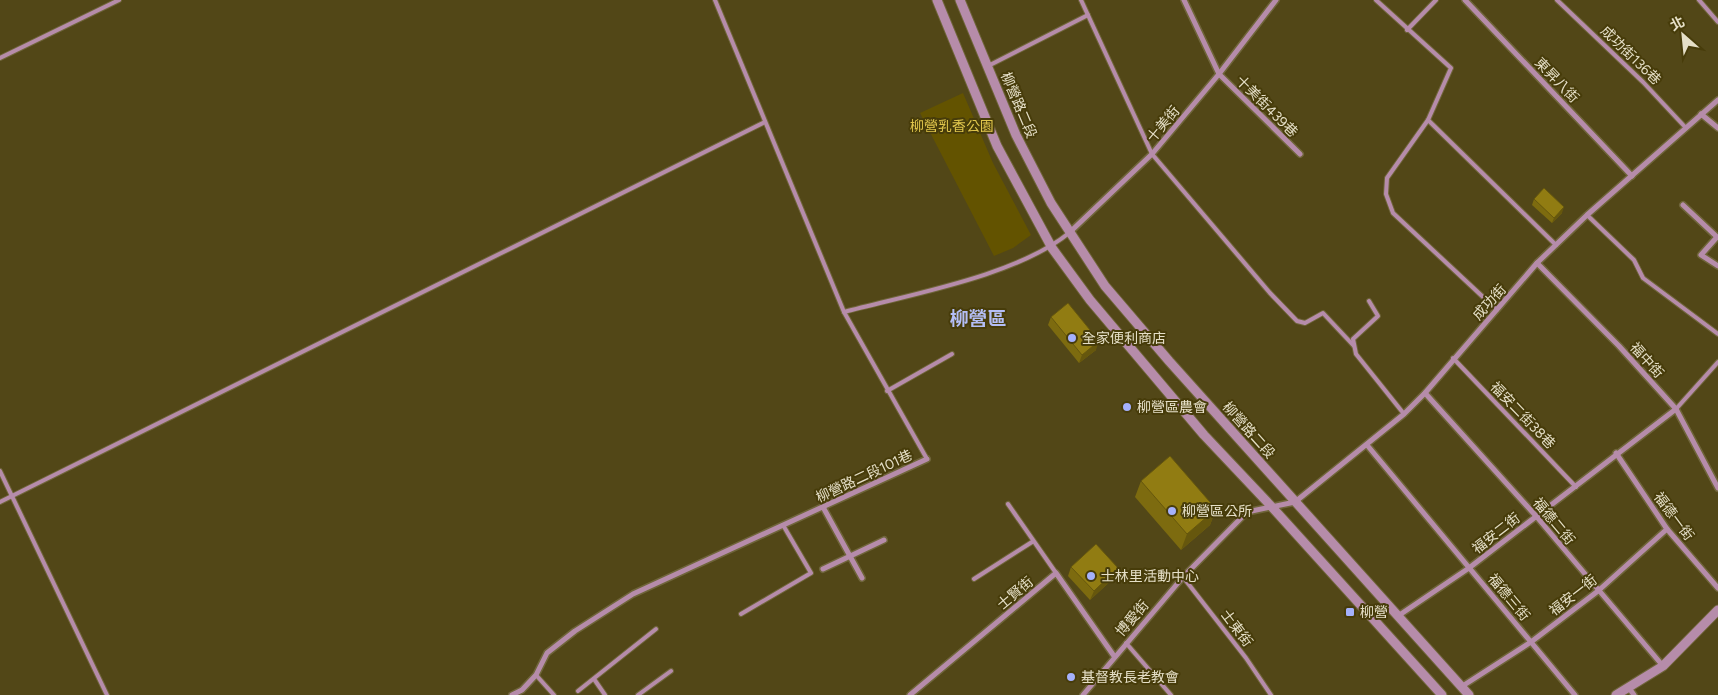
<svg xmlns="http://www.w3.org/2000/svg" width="1718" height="695" font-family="Figtree,'Noto Sans TC',sans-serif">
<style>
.green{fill:#635300}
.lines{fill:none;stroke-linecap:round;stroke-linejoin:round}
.service-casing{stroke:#6f653a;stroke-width:6}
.minor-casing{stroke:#6f653a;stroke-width:8}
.tertiary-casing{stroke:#6f653a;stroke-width:11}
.service{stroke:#b68caa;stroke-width:4}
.minor{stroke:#b68caa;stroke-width:5}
.tertiary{stroke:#b68caa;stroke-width:9}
.wall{fill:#7d6b0f}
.shaded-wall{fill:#66570d}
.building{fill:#917c12;stroke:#66570d}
.poi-dot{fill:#a5b1fc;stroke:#473c0a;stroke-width:2}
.labels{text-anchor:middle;stroke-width:4;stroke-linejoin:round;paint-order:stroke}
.street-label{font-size:14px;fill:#e5dfc7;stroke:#473c0a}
.park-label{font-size:14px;fill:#dfc54c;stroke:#473c0a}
.poi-label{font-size:14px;fill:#e5dfc7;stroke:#473c0a;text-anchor:start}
.district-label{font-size:19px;font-weight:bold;fill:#b4bef6;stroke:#473c0a}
</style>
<rect width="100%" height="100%" fill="#524717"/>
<polygon class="green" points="963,93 993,163 1031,235 1013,248 994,256 920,113"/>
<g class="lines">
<defs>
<g id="service">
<polyline points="715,0 844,312"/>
<polyline points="1081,0 1152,154 1270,293 1297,321 1305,323 1323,313 1354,346"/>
<polyline points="1376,0 1451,68 1428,120 1556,245"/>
<polyline points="1557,0 1643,82 1686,128"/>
<polyline points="1699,0 1718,22"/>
<polyline points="1407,30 1436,0"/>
<polyline points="0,58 119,0"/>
<polyline points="988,66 1088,15"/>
<polyline points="1428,120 1387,178 1386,194 1393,213 1497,310"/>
<polyline points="1587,215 1634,260 1643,278 1718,334"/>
<polyline points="1369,301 1378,316 1353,339 1356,354 1404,414"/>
<polyline points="1453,358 1576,487"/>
<polyline points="887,391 952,354"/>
<polyline points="1676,409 1718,362"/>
<path d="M927,459l-83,-147c67,-18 172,-36 225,-79"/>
<polyline points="0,471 107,695"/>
<polyline points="0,502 765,122"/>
<polyline points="1008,504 1056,573"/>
<polyline points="1183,577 1246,658 1271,695"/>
<polyline points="974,579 1032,542"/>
<polyline points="741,614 811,573 783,525"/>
<polyline points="1126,643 1171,695"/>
<polyline points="536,675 554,695"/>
<polyline points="594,679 605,695"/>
<polyline points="578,691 656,629"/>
<polyline points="638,695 671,671"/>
</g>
<g id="minor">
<polyline points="1184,0 1219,74 1300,154"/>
<polyline points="1465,0 1632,176"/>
<polyline points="1701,114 1718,128"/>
<polyline points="1683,205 1717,237 1701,255 1718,266"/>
<polyline points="1069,233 1152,154 1219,74 1276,0"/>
<polyline points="1537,263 1619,346 1676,409 1718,488"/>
<polyline points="1425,393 1536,516 1663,666"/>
<polyline points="1367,445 1575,695"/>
<polyline points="1616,453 1667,529 1718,588"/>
<polyline points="823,507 862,578"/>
<polyline points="823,569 884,540"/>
<polyline points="1398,616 1469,568 1676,409"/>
<polyline points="1461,687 1531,642 1598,591 1667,529"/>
<polyline points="1629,688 1634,695"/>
<polyline points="512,695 522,690 536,675 547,653 575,631 633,594 927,459"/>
<polyline points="910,695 1056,573 1114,656"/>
<polyline points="1083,695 1183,577 1247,512 1295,502 1404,414 1425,393 1537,263 1587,215 1718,100"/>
</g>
<g id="tertiary">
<polyline points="937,0 997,146 1052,248 1090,300 1204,435 1271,506 1442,695"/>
<polyline points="960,0 1016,135 1051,203 1105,286 1169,361 1469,695"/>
<polyline points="1616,695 1663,666 1718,610"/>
</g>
</defs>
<use href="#service" class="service-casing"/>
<use href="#minor" class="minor-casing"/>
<use href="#tertiary" class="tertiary-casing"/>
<use href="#service" class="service"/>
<use href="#minor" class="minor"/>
<use href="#tertiary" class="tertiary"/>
</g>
<g class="wall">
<polygon points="1534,199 1562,213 1552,223 1532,205"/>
<polygon points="1051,317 1096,350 1079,363 1048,325"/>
<polygon points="1141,481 1216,509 1210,525 1181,550 1135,497"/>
<polygon points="1071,567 1115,577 1090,600 1068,576"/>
</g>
<g class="shaded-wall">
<polygon points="1564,207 1562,213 1552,223 1554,218"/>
<polygon points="1099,341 1096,350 1079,363 1082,355"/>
<polygon points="1216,509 1210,525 1181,550 1187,534"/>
<polygon points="1118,568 1115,577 1090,600 1094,591"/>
</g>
<g class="building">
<polygon points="1544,188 1564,207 1554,218 1534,199"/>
<polygon points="1068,303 1099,341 1082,355 1051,317"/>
<polygon points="1170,456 1216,509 1187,534 1141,481"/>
<polygon points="1096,544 1118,568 1094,591 1071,567"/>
</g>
<g class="poi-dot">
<circle cx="1072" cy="338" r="5"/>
<circle cx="1127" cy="407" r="5"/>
<circle cx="1172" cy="511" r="5"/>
<circle cx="1091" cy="576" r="5"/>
<rect x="1345" y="607" width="10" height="10" rx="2.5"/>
<circle cx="1071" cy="677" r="5"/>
</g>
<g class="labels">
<g class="street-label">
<text transform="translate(1631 55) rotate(44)" y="5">成功街136巷</text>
<text transform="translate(1557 80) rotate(46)" y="5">東昇八街</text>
<text transform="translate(1019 105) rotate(67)" y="5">柳營路二段</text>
<text transform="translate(1267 106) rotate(45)" y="5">十美街439巷</text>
<text transform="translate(1163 124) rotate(-50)" y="5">十美街</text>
<text transform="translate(1489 302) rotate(-48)" y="5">成功街</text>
<text transform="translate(1647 360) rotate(48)" y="5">福中街</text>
<text transform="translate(1523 415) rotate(46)" y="5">福安二街38巷</text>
<text transform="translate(1249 430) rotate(48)" y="5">柳營路二段</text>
<text transform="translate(864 476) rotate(-25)" y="5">柳營路二段101巷</text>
<text transform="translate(1674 516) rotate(53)" y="5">福德一街</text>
<text transform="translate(1554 521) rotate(50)" y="5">福德二街</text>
<text transform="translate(1496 533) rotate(-38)" y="5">福安二街</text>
<text transform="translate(1015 593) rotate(-40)" y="5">士賢街</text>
<text transform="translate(1573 595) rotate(-38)" y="5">福安一街</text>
<text transform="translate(1509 597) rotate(50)" y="5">福德三街</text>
<text transform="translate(1132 618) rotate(-49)" y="5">博愛街</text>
<text transform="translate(1237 628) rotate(53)" y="5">士東街</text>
</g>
<g class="park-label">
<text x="952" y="131">柳營乳香公園</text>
</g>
<g class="poi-label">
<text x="1082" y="343">全家便利商店</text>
<text x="1137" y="412">柳營區農會</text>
<text x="1182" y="516">柳營區公所</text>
<text x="1101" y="581">士林里活動中心</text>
<text x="1360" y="617">柳營</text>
<text x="1081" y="682">基督教長老教會</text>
</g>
<g class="district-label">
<text x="978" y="325">柳營區</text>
</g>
</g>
<g transform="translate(1683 35) rotate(333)" stroke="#473c0a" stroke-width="4" paint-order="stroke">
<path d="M0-4L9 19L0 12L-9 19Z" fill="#e5dfc7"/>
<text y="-8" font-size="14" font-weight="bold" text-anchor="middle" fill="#e5dfc7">北</text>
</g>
</svg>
